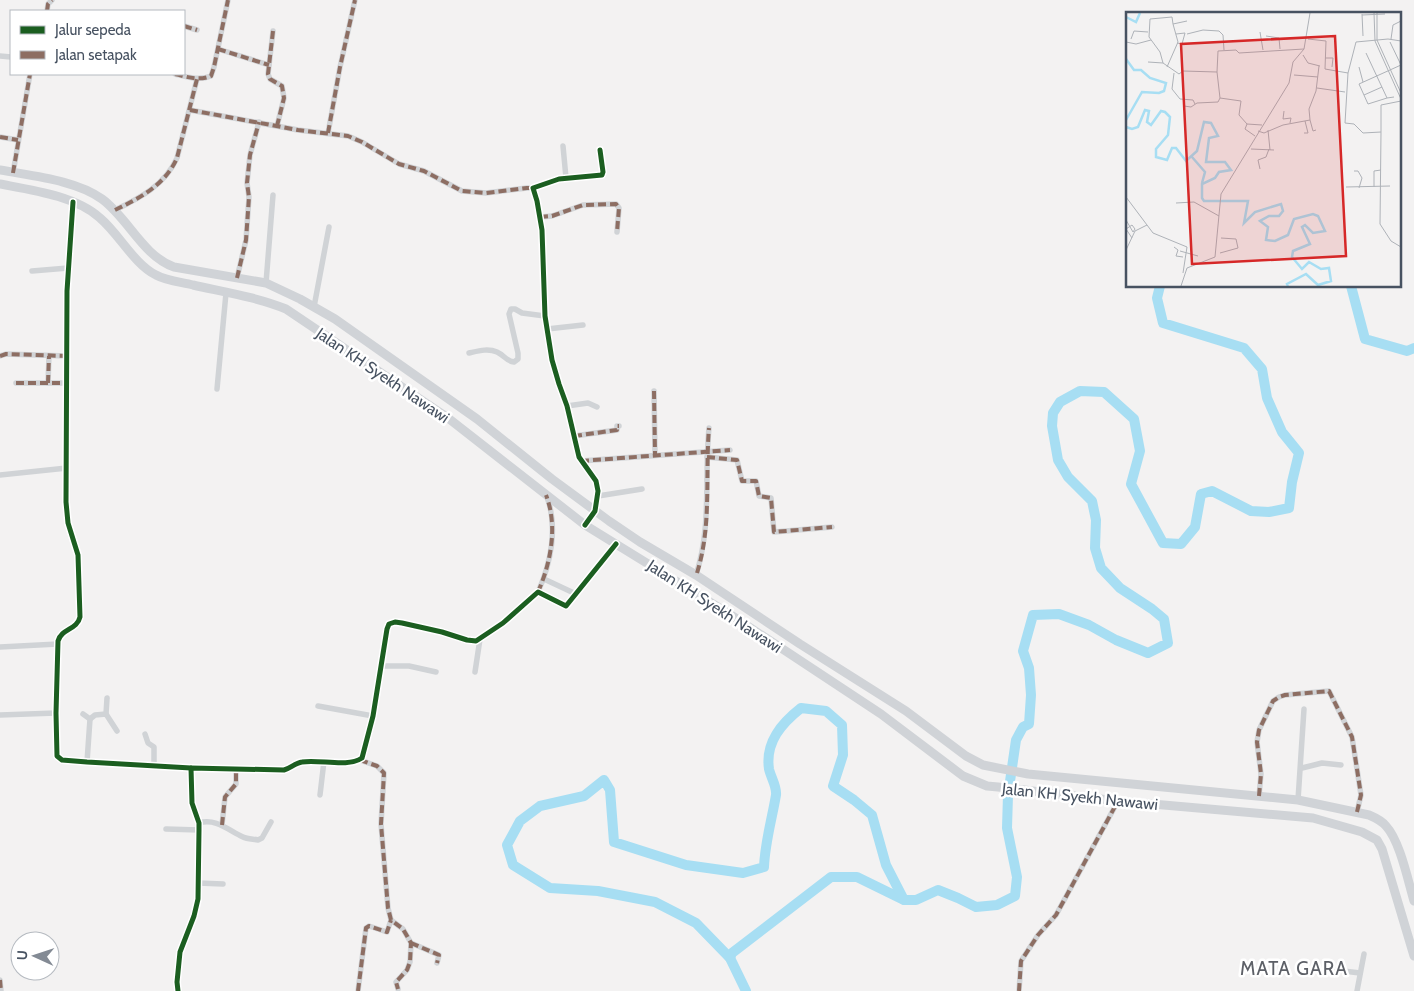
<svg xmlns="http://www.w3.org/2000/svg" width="1414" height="991" font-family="Cabin,sans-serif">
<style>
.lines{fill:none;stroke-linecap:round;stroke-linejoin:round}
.river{stroke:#a7def3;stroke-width:10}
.street{stroke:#d0d3d6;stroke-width:5.5}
.secondary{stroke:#d0d3d7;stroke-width:9}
.quiet{stroke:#8d6e63;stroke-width:4;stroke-dasharray:8 4;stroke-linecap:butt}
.cycleway-casing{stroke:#fff;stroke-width:8}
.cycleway{stroke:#1b5e20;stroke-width:5}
.labels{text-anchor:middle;stroke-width:5;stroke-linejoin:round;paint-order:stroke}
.street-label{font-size:16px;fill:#475261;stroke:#fff}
.quarter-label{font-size:19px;letter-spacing:1px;fill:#5d6067;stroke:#fff}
.inset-river{fill:none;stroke:#a7def3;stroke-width:2.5}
.inset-road{fill:none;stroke:#aeb2b8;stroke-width:1}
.view{fill:#d62828;fill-opacity:0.15;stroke:#d62828;stroke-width:2.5}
.inset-edge{fill:none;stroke:#475261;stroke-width:2.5}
</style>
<rect width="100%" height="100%" fill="#f3f2f2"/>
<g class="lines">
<g class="river">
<polyline points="1351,286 1365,339 1407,351 1414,348"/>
<polyline points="730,958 732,953 831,877 857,877 904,900"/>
<path d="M746,991l-16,-33 -34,-35 -41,-21 -57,-11 -48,-3 -37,-23 -6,-20 13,-24 20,-15 44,-10 20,-16 6,10 4,52 72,23 57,8 21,-6c1,-25 8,-48 12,-72 1,-9 -5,-17 -7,-26 -4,-27 13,-46 32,-61l25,3 16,14 1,30 -10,31 21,14 18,15 14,50 18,35h12l22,-10 20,8 18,9 21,-2 18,-9 2,-19 -10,-49 1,-33 8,-55 7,-13 6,-3 2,-29 -2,-27 -6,-17 10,-36 26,-1 30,11 27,15 32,13 20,-10 -4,-24 -12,-10 -32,-21 -19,-20 -6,-20 1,-28 -4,-19 -24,-24 -10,-17 -6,-34 1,-13 7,-11 20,-11 24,1 30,27 6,32 -9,33 32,59 18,1 14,-17 6,-33 11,-3 39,20 18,1 20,-4 3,-26 7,-29 -17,-21 -15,-34 -5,-29 -18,-21 -81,-25 -6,-25 3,-12"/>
</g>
<g class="street">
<polyline points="47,11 48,4 52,0"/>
<polyline points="184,26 197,30"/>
<polyline points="273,31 268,74 270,79 282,86 284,98 277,126"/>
<polyline points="218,49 269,65"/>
<polyline points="0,56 11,57"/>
<path d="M175,74c12,3 24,7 36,2l3,-9 14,-67"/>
<polyline points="190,110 298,130 348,136 362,142 399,164 424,171 462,191 486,193 527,188 533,188"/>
<polyline points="328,133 340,67 355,0"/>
<polyline points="0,137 18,140"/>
<polyline points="563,146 566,178"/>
<polyline points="13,173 30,74"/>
<path d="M73,202l-6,89 -1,211 2,21 10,32 2,62c-3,13 -18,11 -22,24l-2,72 1,43 5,4 25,2 104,6"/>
<path d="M115,210c25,-12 50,-25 62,-52l20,-79"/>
<polyline points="540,217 552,216 583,205 616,204 619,208 617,232"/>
<polyline points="32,271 68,268"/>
<polyline points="237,278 246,240 249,197 247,183 250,155 259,122"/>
<polyline points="266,283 273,195"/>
<polyline points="314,307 329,227"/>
<polyline points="547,329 583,325"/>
<path d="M469,353c9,-2 19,-5 28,-1 7,3 9,9 17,10l4,-3v-6l-9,-39 2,-5h4l7,4 23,3"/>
<polyline points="0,356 6,354 67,356"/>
<polyline points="16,383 67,383"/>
<polyline points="48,383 49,356"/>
<polyline points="217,389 226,293"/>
<polyline points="654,391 655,454"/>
<polyline points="567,406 588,403 597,407"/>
<polyline points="574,436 617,430 617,426 619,426"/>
<polyline points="707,457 737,460 742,481 756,481 759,496 771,498 774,532 832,527"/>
<polyline points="581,461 730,450"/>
<polyline points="0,475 67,468"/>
<polyline points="598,496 642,489"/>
<polyline points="585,525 595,511 598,491 596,481 579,457 567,406 559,384 552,360 545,316 542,230 537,201 533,188 559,179 602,175 603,172 600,150"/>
<path d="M696,575c16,-50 8,-96 13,-147"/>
<polyline points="544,579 576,594"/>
<path d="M538,592c13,-29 20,-65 9,-95"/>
<polyline points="0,647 58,644"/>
<polyline points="382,666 409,666 436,672"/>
<polyline points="475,672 480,639"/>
<polyline points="318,706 373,716"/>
<polyline points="83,714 90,719 95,715 106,714 117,731"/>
<polyline points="106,714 107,698"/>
<polyline points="0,715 56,713"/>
<polyline points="145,734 148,743 154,747 154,766"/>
<polyline points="360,760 377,766 384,773 381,824 388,908 391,920 403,929 411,943 410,962 407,970 396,982 398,989"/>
<polyline points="87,762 90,719"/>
<polyline points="1302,768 1322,763 1341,765"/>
<polyline points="320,795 324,761"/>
<polyline points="1259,796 1261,774 1257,742 1259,730 1273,701 1279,697 1285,695 1329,691 1352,737 1361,795 1357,812"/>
<polyline points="1298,800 1304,709"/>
<path d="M199,823c17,-5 29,7 44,14 4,2 10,2 15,3l4,-2 9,-16"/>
<polyline points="222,825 225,797 236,784 236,768"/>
<polyline points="166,829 199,830"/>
<polyline points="198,883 223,884"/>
<polyline points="411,943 439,955 437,963"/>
<polyline points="1335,970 1360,973"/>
<polyline points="0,980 1,991"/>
<path d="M178,991l-1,-9 3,-30 14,-36 4,-17 1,-69v-7l-7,-20 -1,-35 93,2c7,-2 11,-7 18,-8 18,-3 45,6 60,-4l11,-42 14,-87 2,-5 6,-2 7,1 40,9 25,8 9,1 27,-18 35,-31 28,14 50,-62"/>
<polyline points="358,991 366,928 369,926 387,932 391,920"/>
<polyline points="1019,991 1021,961 1038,935 1056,915 1118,801"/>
<polyline points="1357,991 1364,954"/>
</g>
<g class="secondary">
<path d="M0,170c32,6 76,10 102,29 26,19 41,57 72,68l92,16 34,16 35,20 142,100 75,60 57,42 31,21 56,33 104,69 106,67 60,45 17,9 45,9 270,26 71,15c7,3 13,6 17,11 14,15 22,55 28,75"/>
<path d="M0,184c32,6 76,12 100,34 19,16 34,46 56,57 11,6 25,7 37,10 31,7 63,12 93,24l162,109 137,107 146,90 150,99 82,62 24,10 11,1 120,14 195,17 49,14 15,8 5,9 32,107"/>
</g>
<g class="quiet">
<polyline points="47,11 48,4 52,0"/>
<polyline points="184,26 197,30"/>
<polyline points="273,31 268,74 270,79 282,86 284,98 277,126"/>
<polyline points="218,49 269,65"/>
<path d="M175,74c12,3 24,7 36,2l3,-9 14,-67"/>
<polyline points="190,110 298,130 348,136 362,142 399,164 424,171 462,191 486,193 527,188 533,188"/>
<polyline points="328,133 340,67 355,0"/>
<polyline points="0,137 18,140"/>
<polyline points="13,173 30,74"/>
<path d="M115,210c25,-12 50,-25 62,-52l20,-79"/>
<polyline points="540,217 552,216 583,205 616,204 619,208 617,232"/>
<polyline points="237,278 246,240 249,197 247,183 250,155 259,122"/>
<polyline points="0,356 6,354 67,356"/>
<polyline points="16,383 67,383"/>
<polyline points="48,383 49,356"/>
<polyline points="654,391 655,454"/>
<polyline points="574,436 617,430 617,426 619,426"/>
<polyline points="707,457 737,460 742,481 756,481 759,496 771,498 774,532 832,527"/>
<polyline points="581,461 730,450"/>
<path d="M697,573c15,-48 8,-96 12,-145"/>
<path d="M538,592c13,-30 20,-66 8,-97"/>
<polyline points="360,760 377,766 384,773 381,824 388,908 391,920 403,929 411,943 410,962 407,970 396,982 398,989"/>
<polyline points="1259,796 1261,774 1257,742 1259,730 1273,701 1279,697 1285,695 1329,691 1352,737 1361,795 1357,812"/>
<polyline points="222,825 225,797 236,784 236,768"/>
<polyline points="411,943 439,955 437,963"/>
<polyline points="0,980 1,991"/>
<polyline points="358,991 366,928 369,926 387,932 391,920"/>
<polyline points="1019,991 1021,961 1038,935 1056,915 1118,801"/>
</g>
<defs>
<g id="cycleway">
<path d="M73,202l-6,89 -1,211 2,21 10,32 2,62c-3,13 -18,11 -22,24l-2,72 1,43 5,4 25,2 104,6"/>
<polyline points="585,525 595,511 598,491 596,481 579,457 567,406 559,384 552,360 545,316 542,230 537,201 533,188 559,179 602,175 603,172 600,150"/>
<path d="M178,991l-1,-9 3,-30 14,-36 4,-17 1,-69v-7l-7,-20 -1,-35 93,2c7,-2 11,-7 18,-8 18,-3 45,6 60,-4l11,-42 14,-87 2,-5 6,-2 7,1 40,9 25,8 9,1 27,-18 35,-31 28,14 50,-62"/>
</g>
</defs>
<use href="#cycleway" class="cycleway-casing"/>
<use href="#cycleway" class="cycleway"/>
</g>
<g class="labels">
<g class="street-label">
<text transform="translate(383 375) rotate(34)" y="6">Jalan KH Syekh Nawawi</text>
<text transform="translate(715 606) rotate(33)" y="6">Jalan KH Syekh Nawawi</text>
<text transform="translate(1080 796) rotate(6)" y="6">Jalan KH Syekh Nawawi</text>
</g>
<g class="quarter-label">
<text x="1294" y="975">MATA GARA</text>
</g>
</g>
<g transform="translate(1126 12)">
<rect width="275" height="275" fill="#f3f2f2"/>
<path class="inset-river" d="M0,5l10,5 4,-9M0,47l8,11h7l9,8 16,5 -2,8 -5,2 -17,-1 -16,28M0,115l6,2 6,-2 7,-17 4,1 -2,11 4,3 10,-14 4,1 5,5 -2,18 -12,14v8l11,3 5,-12h4l10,13 11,-10 7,-29 7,1 7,13 -9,2 -3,24h19l6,8 -12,2 -4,6 -13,6v14l2,3h44l-4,22 11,-11 26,-8 2,7 -4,5h-10l-9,5 8,6 -2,13 9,1 13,-6 6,-16 19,-5 5,2 7,15 -12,2 -8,-8 -3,2 8,17 -17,7 -1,6 10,12 7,-7 12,7 8,-1 2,13 -13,4 -12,-11 -19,10 1,2M66,145l13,15 -3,11"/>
<path class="inset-road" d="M248,1l1,28 26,58M251,1v27l24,53M236,2l1,22M236,3l23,-1M134,20l3,18M50,22l9,-1 -3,11 -5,-1M61,22l16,-4 16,1 4,4 1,15M140,24l13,2 1,11M5,27l3,-8 14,1M182,27l18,2 -1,28 23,4 -3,50 9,1 9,9 18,-1 -1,92 11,17 10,6M265,27l2,-14 8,-4M0,30l10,2 15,-4M264,30l11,23M240,41l21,45 7,-1M177,43l5,8 12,3M199,46h8l-1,9M22,50l15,1 16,11 4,-3 34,1 3,26 21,3 -2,14 8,9 -2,5 10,7M37,51l-3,-11 -11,-15 1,-18 22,-2 1,7 14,-3M41,55l11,-25 -5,-18M233,55l4,15M91,60l1,-21 18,-1 3,3 65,-4M48,61l-2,16 8,10 13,1 2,4M222,61l8,-31 32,-3 13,2M168,63l24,2M191,76l28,4M238,83l18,-8M261,86l-19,6 -9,-20 42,-19M58,94l7,1 6,-4 21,-1 2,-4M158,99l-1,8 8,-1 -1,5M184,108l-1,-11 7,-18 3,-25M121,112l15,1M142,118l2,20M132,119l6,2 19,-8 27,-5 3,11 3,-1M255,120v-27l20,-4M178,121h4l-3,-12M125,137l23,1M134,157l-2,-9 8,-3 3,-8M228,159h4l4,7 -3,10M220,175l44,-1M248,175v-16l7,-1M0,185l27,36 34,14 -4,26M50,191l18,-1 25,14M0,208l7,12 2,-3M6,226l-6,-9 6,-4 3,4M48,235l4,3 -2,6 7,1M0,238l9,-19 12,-6M54,239l18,5M94,241l18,-5 -2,-9 -15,-1M55,274l6,-18 28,-11 6,-63 68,-111 4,-21 11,-13 6,-36"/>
<path class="view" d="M209,24l11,220 -154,8 -11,-220z"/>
<rect width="275" height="275" class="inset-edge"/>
</g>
<rect x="10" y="10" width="175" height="65" fill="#ffffff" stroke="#b5bac0"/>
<rect x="20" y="26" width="25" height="8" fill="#1b5e20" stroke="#b5bac0"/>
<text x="55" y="35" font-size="15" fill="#475261">Jalur sepeda</text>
<rect x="20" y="51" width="25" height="8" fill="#8d6e63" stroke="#b5bac0"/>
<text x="55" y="60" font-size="15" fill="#475261">Jalan setapak</text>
<g transform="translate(35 956) rotate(273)"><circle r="24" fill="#ffffff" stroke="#b5bac0"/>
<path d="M0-4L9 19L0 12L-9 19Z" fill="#838a94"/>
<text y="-8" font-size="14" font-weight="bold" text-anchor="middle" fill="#475261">U</text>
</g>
</svg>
